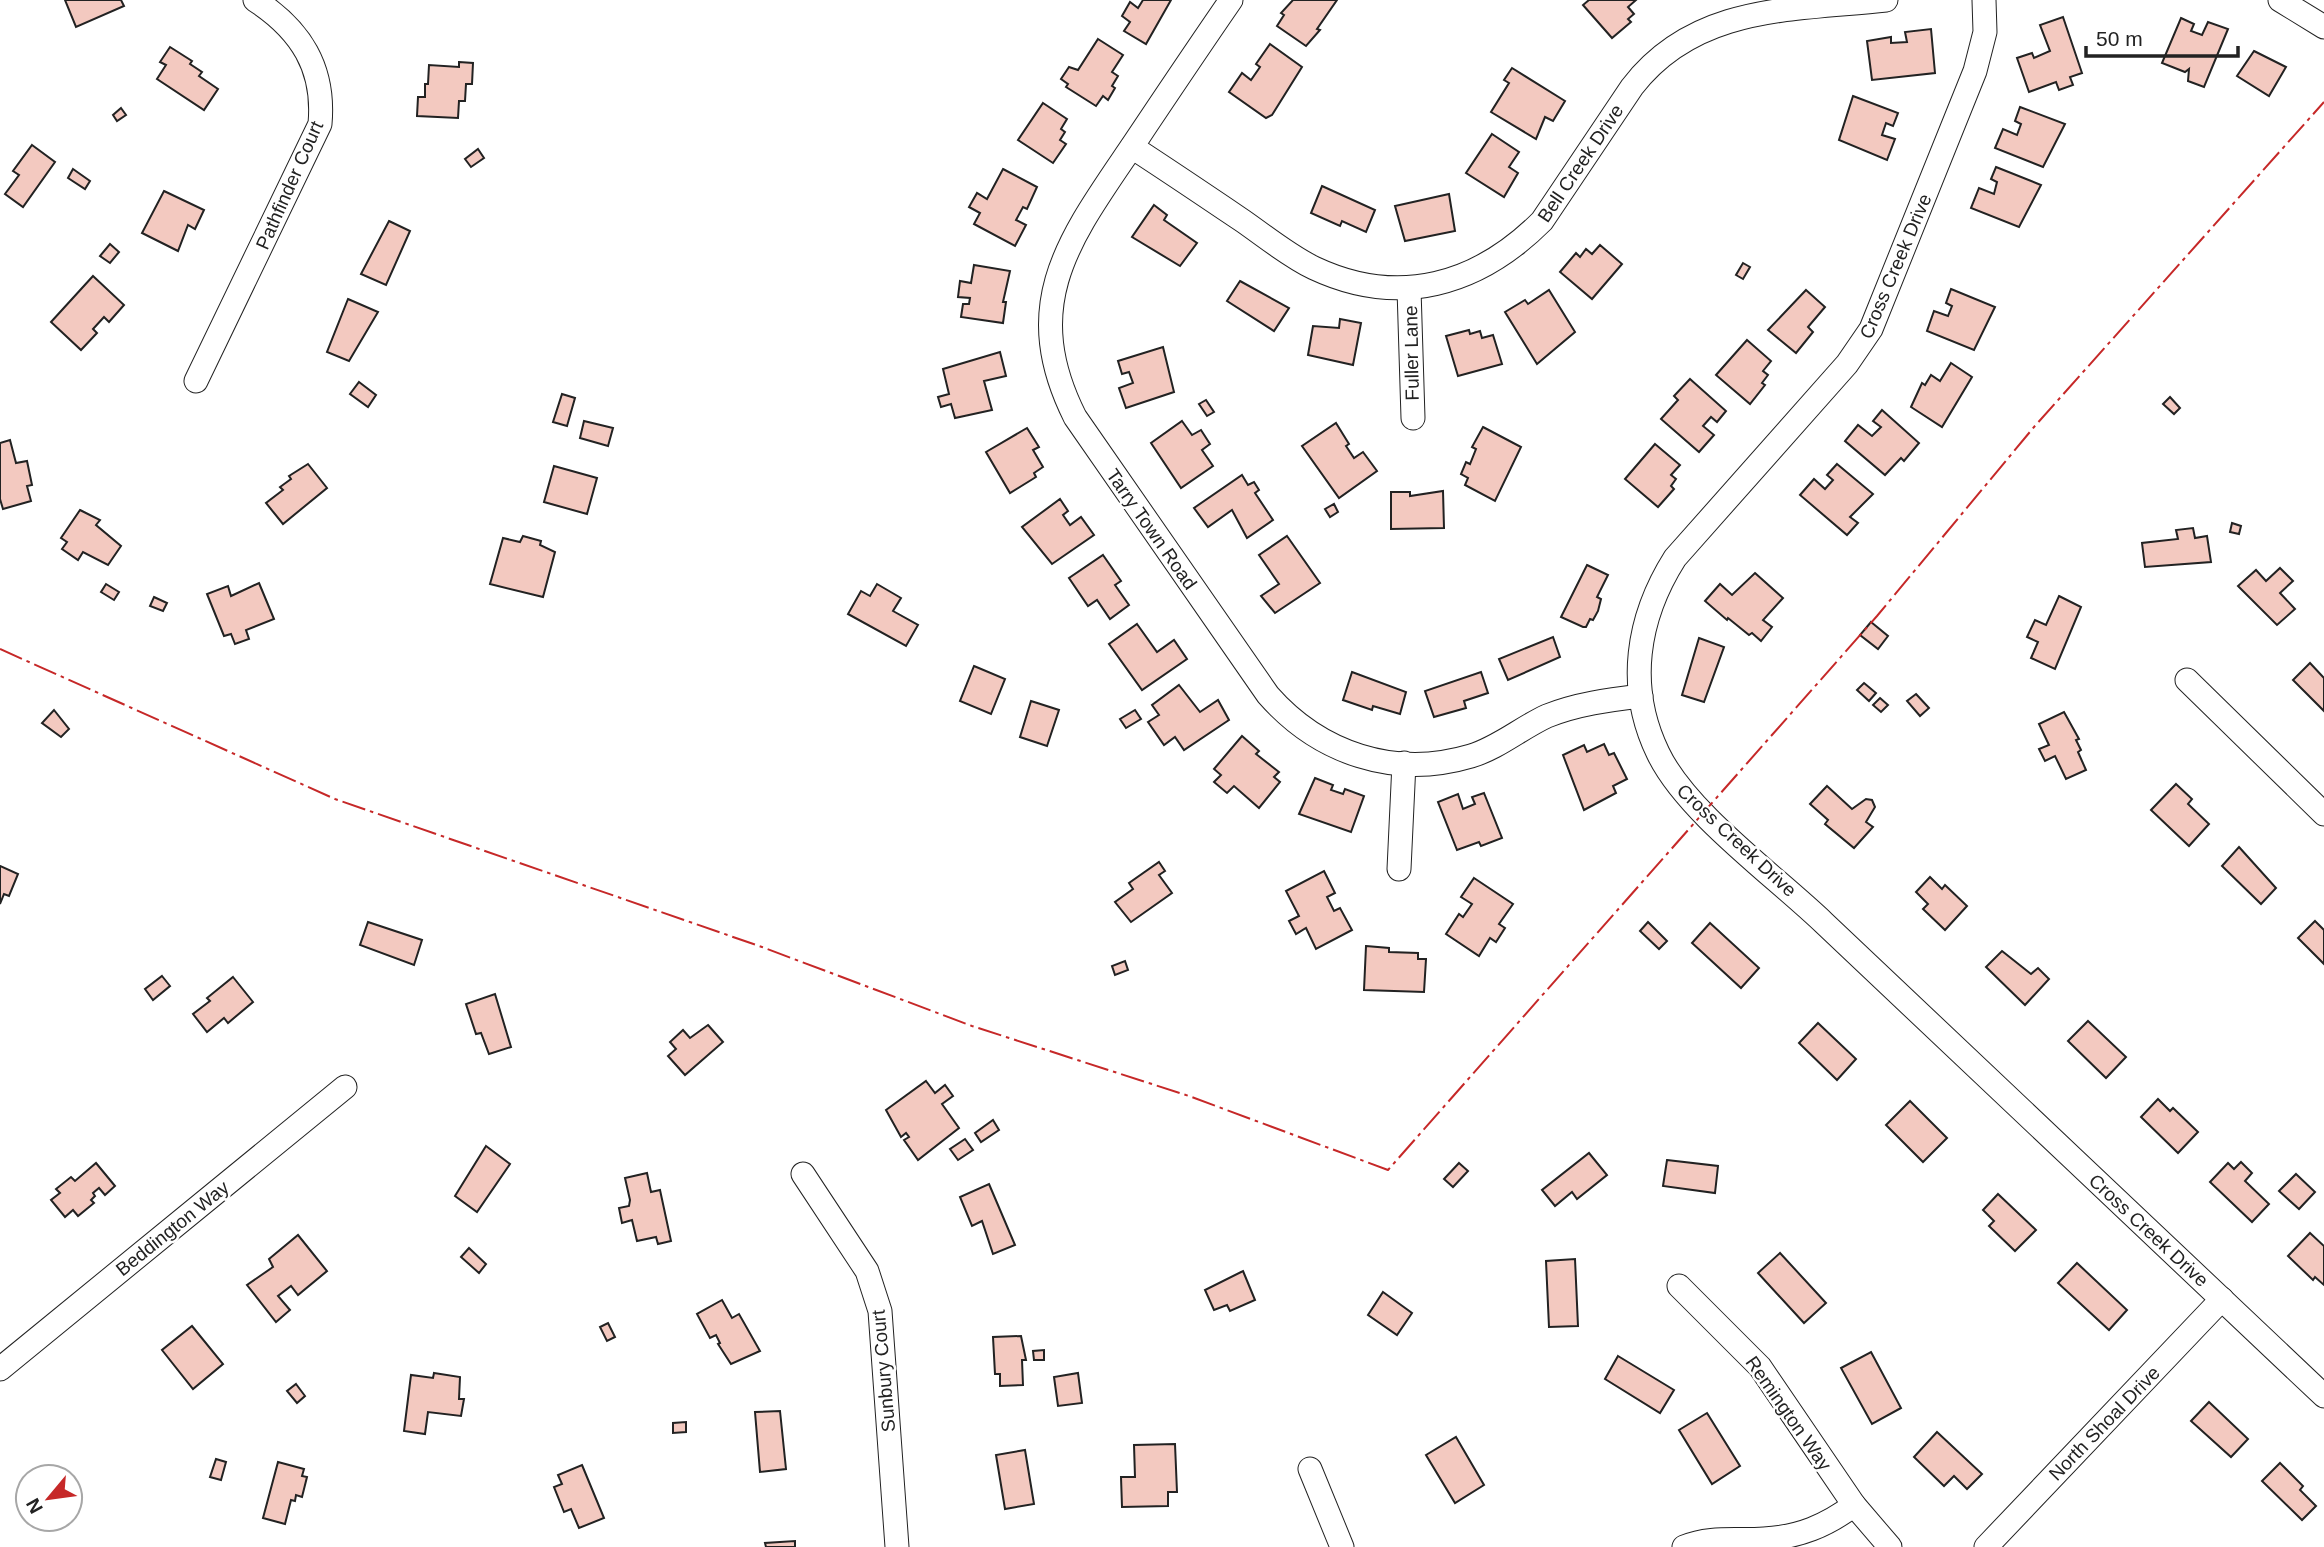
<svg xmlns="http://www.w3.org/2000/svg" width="2324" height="1547" font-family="Helvetica,sans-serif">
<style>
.building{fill:#f3c9c0;stroke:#222;stroke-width:2}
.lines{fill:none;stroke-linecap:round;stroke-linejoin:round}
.minor-casing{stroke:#222;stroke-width:25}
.minor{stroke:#fff;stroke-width:23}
.power{stroke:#c62828;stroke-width:2;stroke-dasharray:24 5 3.5 5;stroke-linecap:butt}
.labels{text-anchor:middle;stroke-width:5;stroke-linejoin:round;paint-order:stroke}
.street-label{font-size:19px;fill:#222;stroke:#fff}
</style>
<rect width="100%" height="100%" fill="#fff"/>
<g class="building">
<polygon points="65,0 121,0 124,6 76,27"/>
<polygon points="1143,0 1171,0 1146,44 1124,31 1130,22 1122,16 1130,2 1138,8"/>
<polygon points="1293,0 1337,0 1317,29 1320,30 1306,46 1277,26 1284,15 1281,13"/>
<polygon points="1589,0 1636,0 1628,7 1634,14 1628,19 1631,22 1612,38 1583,5"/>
<polygon points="2063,17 2082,73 2070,77 2073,85 2059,90 2056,82 2029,92 2017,58 2032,53 2034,58 2050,51 2040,25"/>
<polygon points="2181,18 2194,24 2191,31 2202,35 2208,22 2228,29 2204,87 2188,81 2189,69 2185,72 2162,63"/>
<polygon points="1931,29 1935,73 1872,80 1867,41 1891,37 1891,43 1907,42 1905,32"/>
<polygon points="1098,39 1123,55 1112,72 1118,76 1112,86 1115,88 1108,100 1103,96 1096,106 1066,87 1068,84 1061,79 1069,67 1078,70"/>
<polygon points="1270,44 1302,67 1272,115 1266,118 1229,92 1242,73 1251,80 1260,67 1256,64"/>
<polygon points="170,47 192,61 190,64 202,72 199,76 218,89 204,110 157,79 166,65 160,62"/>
<polygon points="2254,51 2286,67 2269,96 2237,76"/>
<polygon points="459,62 473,63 472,84 466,84 465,101 459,101 458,118 417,116 418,97 425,97 425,84 428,84 429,65 459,67"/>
<polygon points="1512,68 1565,101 1553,121 1545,117 1536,139 1491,112 1509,83 1504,80"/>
<polygon points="1853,96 1898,113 1893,126 1886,123 1882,135 1895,139 1887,160 1839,140"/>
<polygon points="1043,103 1067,119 1061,129 1065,132 1060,140 1066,144 1053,163 1018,140"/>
<polygon points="2020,107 2065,124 2043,167 1995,148 2003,129 2017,135 2021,124 2015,121"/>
<polygon points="121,108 126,115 117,121 113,115"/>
<polygon points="1492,134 1519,152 1509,167 1518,173 1504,197 1466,173"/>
<polygon points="32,145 55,162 23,207 5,194 19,175 13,171"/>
<polygon points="478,149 484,158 471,167 465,159"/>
<polygon points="1996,167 2041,185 2019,227 1971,208 1979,188 1994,194 1997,182 1991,179"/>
<polygon points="73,169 90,181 85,189 68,178"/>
<polygon points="1003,169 1037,187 1027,209 1023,207 1016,220 1026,225 1015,246 974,224 980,213 969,207 977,193 987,199"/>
<polygon points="1322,186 1375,210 1366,232 1342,221 1340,226 1311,213"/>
<polygon points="164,191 204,210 195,229 188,225 178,251 142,233"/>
<polygon points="1449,194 1455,231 1405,241 1395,206"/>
<polygon points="1154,205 1167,215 1164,220 1197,243 1180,266 1132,237"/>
<polygon points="389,221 410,231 386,285 361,274"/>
<polygon points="110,244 119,252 110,263 100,256"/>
<polygon points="1600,245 1622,264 1592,299 1560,272 1576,253 1580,257 1586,249 1592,254"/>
<polygon points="1743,263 1750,267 1743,279 1736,275"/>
<polygon points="974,265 1010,271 1003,302 1006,302 1003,323 961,317 963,304 969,304 970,298 958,297 960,281 971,283"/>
<polygon points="93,276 124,305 109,322 104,317 93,329 97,333 81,350 51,322"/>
<polygon points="1240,281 1289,308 1274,331 1227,301"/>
<polygon points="1951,289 1995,307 1974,350 1927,331 1934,311 1948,316 1952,306 1946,303"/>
<polygon points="1549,290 1575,332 1537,364 1505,312 1525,300 1528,304"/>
<polygon points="1806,290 1825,307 1808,327 1813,332 1796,353 1768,330"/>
<polygon points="348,299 378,312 349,361 327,352"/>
<polygon points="1340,319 1361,323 1353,365 1308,355 1313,326 1339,328"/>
<polygon points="1469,330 1470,334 1480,331 1482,338 1493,335 1502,364 1458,376 1446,336"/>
<polygon points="1747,340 1771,361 1763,371 1768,375 1762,383 1765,385 1750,404 1716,375"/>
<polygon points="1163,347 1174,392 1126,408 1119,388 1133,383 1129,372 1122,374 1118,361"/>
<polygon points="1000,352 1006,376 984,381 992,410 955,418 951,404 941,407 938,397 949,394 943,369"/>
<polygon points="1951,363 1972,377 1942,427 1911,407 1922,383 1925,385 1931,375 1940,381"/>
<polygon points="1690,379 1726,411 1717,422 1711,417 1703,426 1714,435 1699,452 1661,419 1678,400 1674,396"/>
<polygon points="359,382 376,395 368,407 350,394"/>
<polygon points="562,394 575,398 567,426 553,422"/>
<polygon points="2170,397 2180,408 2174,414 2163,404"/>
<polygon points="1206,400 1214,412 1207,416 1199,404"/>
<polygon points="1882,410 1919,443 1904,461 1901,458 1885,475 1845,441 1858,425 1872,436 1881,427 1873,421"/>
<polygon points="584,421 613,428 608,446 580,438"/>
<polygon points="1182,421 1192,435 1201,430 1210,444 1202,450 1213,466 1181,488 1151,443"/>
<polygon points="1336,423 1349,444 1346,446 1354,458 1363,452 1377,471 1339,498 1302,446"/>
<polygon points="1483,427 1521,447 1495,501 1465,485 1468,478 1461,474 1466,462 1470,464 1476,449 1472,447"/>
<polygon points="1027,428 1039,447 1033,450 1043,467 1034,473 1036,477 1010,493 986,452"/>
<polygon points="10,440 16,463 27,461 32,485 27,486 31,501 3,509 0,499 0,443"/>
<polygon points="1655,444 1680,465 1671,475 1676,479 1671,486 1674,489 1658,507 1625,479"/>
<polygon points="308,464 327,488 283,524 266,503 283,490 280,487 291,479 289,476"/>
<polygon points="1837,464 1873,494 1850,517 1858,523 1847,535 1800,495 1814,479 1825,489 1833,480 1827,475"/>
<polygon points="554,466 597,478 587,514 544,502"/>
<polygon points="1242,475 1248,485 1254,482 1259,490 1255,493 1273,520 1247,538 1232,510 1208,527 1194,508"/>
<polygon points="1443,491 1444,528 1391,529 1391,492 1410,492 1410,496"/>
<polygon points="1060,499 1068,511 1063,515 1070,525 1081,517 1094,535 1052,564 1022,527"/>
<polygon points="1334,504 1338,512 1330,517 1325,509"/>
<polygon points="80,510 100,520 96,525 121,546 108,565 83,552 78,560 62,549 67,542 61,538"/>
<polygon points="2232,523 2241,526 2239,534 2230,532"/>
<polygon points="2193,528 2195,538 2207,536 2211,562 2145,567 2142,543 2178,539 2176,530"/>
<polygon points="523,536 541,541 540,545 555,552 543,597 490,584 503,538 520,542"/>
<polygon points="1287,536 1320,583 1275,613 1261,596 1279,584 1259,555"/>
<polygon points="1103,555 1121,581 1115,585 1129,605 1110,619 1097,600 1088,606 1069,578"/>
<polygon points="1587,565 1608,575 1597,597 1601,599 1598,611 1593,620 1590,619 1586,627 1583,627 1561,617"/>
<polygon points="2280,568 2293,581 2280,593 2295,609 2277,625 2238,586 2256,570 2266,581"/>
<polygon points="1755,573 1783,598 1763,620 1772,627 1761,641 1752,633 1749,635 1728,618 1727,620 1705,601 1720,584 1732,595"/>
<polygon points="259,583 274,619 246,630 249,639 235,644 231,634 224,636 207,594 228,586 231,596"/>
<polygon points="106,584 119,592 114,600 101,592"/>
<polygon points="877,584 901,598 893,611 918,625 906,646 848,614 861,591 870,596"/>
<polygon points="2059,596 2081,607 2055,669 2031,658 2038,642 2027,637 2035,620 2046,625"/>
<polygon points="154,597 167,603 163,611 150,606"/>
<polygon points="1871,622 1888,636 1878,649 1860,635"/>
<polygon points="1137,624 1157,652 1174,640 1187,659 1142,690 1109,644"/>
<polygon points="1553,637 1560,657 1508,680 1499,659"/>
<polygon points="1699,638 1724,647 1704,702 1682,695"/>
<polygon points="2310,663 2324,678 2324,711 2293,680"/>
<polygon points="974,666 1005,679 991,714 960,701"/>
<polygon points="1352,672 1406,692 1400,714 1373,706 1372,710 1343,700"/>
<polygon points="1481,672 1488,693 1464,701 1466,708 1434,717 1425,691"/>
<polygon points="1864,683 1876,693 1869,701 1857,690"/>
<polygon points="1179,685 1200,712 1218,700 1229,720 1184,750 1175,737 1164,745 1148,722 1159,715 1152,705"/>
<polygon points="1916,694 1929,708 1920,716 1907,701"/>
<polygon points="1880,698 1888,705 1881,712 1873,705"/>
<polygon points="1031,701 1059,710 1047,746 1020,737"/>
<polygon points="54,710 69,729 61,737 42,723"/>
<polygon points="1135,710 1141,719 1126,728 1120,719"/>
<polygon points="2064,712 2079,739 2076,740 2081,750 2078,752 2086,770 2066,779 2055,756 2045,761 2039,749 2049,745 2039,724"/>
<polygon points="1242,736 1259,751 1256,754 1279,772 1274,777 1280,782 1259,808 1234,786 1227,793 1214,782 1221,775 1214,769"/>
<polygon points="1604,744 1609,755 1614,753 1627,779 1613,786 1616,793 1584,810 1563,755 1584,745 1587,752"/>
<polygon points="1315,778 1333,785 1331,790 1343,794 1345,789 1364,796 1351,832 1299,814"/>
<polygon points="2176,784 2192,799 2188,804 2209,824 2189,846 2151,810"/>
<polygon points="1827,786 1852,809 1866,799 1872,800 1875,807 1866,822 1873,827 1854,848 1825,824 1828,820 1810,804"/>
<polygon points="1484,793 1502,838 1481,846 1479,842 1457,850 1438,802 1458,794 1463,809 1475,804 1472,797"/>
<polygon points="2239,847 2276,888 2261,904 2222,866"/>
<polygon points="1159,862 1165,871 1159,875 1172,893 1131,922 1115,902 1133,889 1129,883"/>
<polygon points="0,866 18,874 9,896 4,894 0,904"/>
<polygon points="1324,871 1335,893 1327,897 1334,911 1340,908 1352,930 1316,949 1306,928 1296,934 1289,921 1299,916 1286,891"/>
<polygon points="1930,877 1942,889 1945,885 1967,906 1945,930 1923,909 1928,904 1916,892"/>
<polygon points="1474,878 1513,904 1499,924 1505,928 1496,942 1490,938 1479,956 1446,934 1459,914 1463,917 1472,904 1461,897"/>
<polygon points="2315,921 2324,930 2324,964 2298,938"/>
<polygon points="368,922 422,940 414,965 360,945"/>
<polygon points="1648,922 1667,941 1659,949 1640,931"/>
<polygon points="1710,923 1759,968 1741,988 1692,943"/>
<polygon points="1366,946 1389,948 1389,952 1418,953 1418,959 1426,959 1424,992 1364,990"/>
<polygon points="2002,951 2031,974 2038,968 2049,979 2025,1005 1986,967"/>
<polygon points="1125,961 1128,970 1115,975 1112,966"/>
<polygon points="162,976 170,986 153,1000 145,989"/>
<polygon points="233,977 253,1002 228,1023 224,1018 207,1032 193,1014 210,1001 207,998"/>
<polygon points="495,994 511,1047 489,1054 481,1033 476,1034 466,1004"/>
<polygon points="2088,1021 2126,1057 2106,1078 2068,1041"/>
<polygon points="1818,1023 1856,1059 1837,1080 1799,1043"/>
<polygon points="708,1025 723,1042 685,1075 668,1056 676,1049 670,1042 683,1030 690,1038"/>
<polygon points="926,1081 935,1093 945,1085 953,1096 942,1104 959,1128 918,1160 904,1140 909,1137 906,1133 901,1137 886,1110"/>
<polygon points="2158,1099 2170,1111 2173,1108 2198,1132 2178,1153 2141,1117"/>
<polygon points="1910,1101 1947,1138 1923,1162 1886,1125"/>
<polygon points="993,1120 999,1130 981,1142 975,1133"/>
<polygon points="965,1139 973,1150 958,1160 950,1149"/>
<polygon points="486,1146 510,1164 477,1212 455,1196"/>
<polygon points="1589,1153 1607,1175 1577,1199 1572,1192 1555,1206 1542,1190"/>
<polygon points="1667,1160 1718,1166 1715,1193 1663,1186"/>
<polygon points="2241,1162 2252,1173 2245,1181 2269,1204 2252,1222 2210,1182 2228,1163 2234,1169"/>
<polygon points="96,1163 115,1186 105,1195 99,1188 93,1193 95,1196 91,1200 94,1203 78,1216 73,1210 65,1217 51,1200 60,1193 56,1189 71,1177 75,1181"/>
<polygon points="1459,1163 1468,1171 1453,1187 1444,1179"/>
<polygon points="647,1173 651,1192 660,1190 671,1241 658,1244 656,1237 637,1241 632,1220 622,1223 619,1208 629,1206 630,1200 625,1178"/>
<polygon points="2296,1174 2315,1192 2299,1209 2279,1191"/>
<polygon points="989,1184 1015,1245 993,1254 982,1221 972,1226 960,1197"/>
<polygon points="1998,1194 2036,1230 2015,1251 1989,1226 1994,1221 1983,1210"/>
<polygon points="2310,1233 2324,1246 2324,1285 2315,1277 2313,1280 2288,1256"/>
<polygon points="298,1235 327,1271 298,1295 291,1286 278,1296 290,1310 276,1322 247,1285 273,1267 269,1259"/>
<polygon points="469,1248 486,1264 479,1273 461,1257"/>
<polygon points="1780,1253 1826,1303 1804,1323 1758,1273"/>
<polygon points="1575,1259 1578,1326 1549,1327 1546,1261"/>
<polygon points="2077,1263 2127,1310 2109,1330 2058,1283"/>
<polygon points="1243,1271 1255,1300 1230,1311 1227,1305 1214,1310 1205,1290"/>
<polygon points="1383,1292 1412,1313 1397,1335 1368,1315"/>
<polygon points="722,1300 732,1318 739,1314 760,1351 731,1364 718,1344 720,1343 716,1335 710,1338 697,1314"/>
<polygon points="608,1323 615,1337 607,1341 600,1327"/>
<polygon points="192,1326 223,1364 193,1389 162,1350"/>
<polygon points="1021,1336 1026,1360 1022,1360 1023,1385 1000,1386 1000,1374 995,1374 993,1337"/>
<polygon points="1044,1350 1044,1360 1034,1360 1033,1351"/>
<polygon points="1871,1352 1901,1408 1872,1424 1841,1368"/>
<polygon points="1618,1356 1674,1390 1660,1413 1605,1379"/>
<polygon points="434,1373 460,1377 459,1399 464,1399 461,1416 428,1412 425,1434 404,1431 411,1375 433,1378"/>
<polygon points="1078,1373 1082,1403 1058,1406 1054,1377"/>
<polygon points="296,1384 305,1396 297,1403 287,1391"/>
<polygon points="2209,1402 2248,1439 2231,1457 2191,1421"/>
<polygon points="780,1411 786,1469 760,1472 755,1412"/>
<polygon points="1707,1413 1740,1466 1712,1484 1679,1430"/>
<polygon points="686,1422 686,1432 673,1433 673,1423"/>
<polygon points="1937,1432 1982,1474 1967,1489 1954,1476 1944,1486 1914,1457"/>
<polygon points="1456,1437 1484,1485 1455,1503 1426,1455"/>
<polygon points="1175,1444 1177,1492 1168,1492 1168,1506 1122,1507 1121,1477 1135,1477 1134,1445"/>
<polygon points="1025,1450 1034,1504 1005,1509 996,1455"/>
<polygon points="216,1459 226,1462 221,1480 210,1477"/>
<polygon points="278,1462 304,1469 302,1476 307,1477 302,1497 296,1495 295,1501 291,1500 285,1524 263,1518"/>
<polygon points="2280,1463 2303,1486 2300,1490 2316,1506 2302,1520 2262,1481"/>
<polygon points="582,1465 604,1518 579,1528 571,1509 564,1512 554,1487 562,1484 558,1475"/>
<polygon points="795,1541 795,1547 766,1547 765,1543"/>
</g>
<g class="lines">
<defs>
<g id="minor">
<path d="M1231,0c-33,48 -66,97 -98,145 -63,93 -115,158 -58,272l193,278c51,58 126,84 203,61 27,-8 50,-28 76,-40 30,-12 61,-16 94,-20"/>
<path d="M1984,0l1,32 -10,39 -104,258 -24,35 -172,194c-38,60 -49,129 -17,195 28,59 117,123 166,170 166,158 334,315 500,473"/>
<polyline points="2280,0 2324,27"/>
<path d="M1132,147c37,24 74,49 111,74 23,16 46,35 71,47 85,40 164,17 228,-47l90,-134c63,-82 160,-77 254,-87"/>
<polyline points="1409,289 1413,418"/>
<path d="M196,381l124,-257c5,-56 -19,-94 -65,-124"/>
<polyline points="2187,680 2324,814"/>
<polyline points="1399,869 1404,763"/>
<polyline points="803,1174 867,1271 880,1311 897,1547"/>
<polyline points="1679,1286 1760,1367 1854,1505 1890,1547"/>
<polyline points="0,1369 345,1087"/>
<polyline points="1310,1469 1342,1547"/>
<path d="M1684,1547c27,-11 51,-6 80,-8 35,-2 62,-13 90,-34"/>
<polyline points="1986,1547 2222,1299"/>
</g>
</defs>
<use href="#minor" class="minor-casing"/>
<use href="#minor" class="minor"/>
<polyline class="power" points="0,649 335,799 762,947 972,1026 1189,1096 1388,1170 1877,616 2034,427 2324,102"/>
</g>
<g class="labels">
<g class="street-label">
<text transform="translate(1580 163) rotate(-56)" y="7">Bell Creek Drive</text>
<text transform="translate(289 185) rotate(-66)" y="7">Pathfinder Court</text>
<text transform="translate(1895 266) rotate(-67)" y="7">Cross Creek Drive</text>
<text transform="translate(1411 353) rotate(-91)" y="7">Fuller Lane</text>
<text transform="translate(1152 529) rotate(55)" y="7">Tarry Town Road</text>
<text transform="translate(1737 840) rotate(43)" y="7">Cross Creek Drive</text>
<text transform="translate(172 1228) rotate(-39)" y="7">Beddington Way</text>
<text transform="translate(2149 1230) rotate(43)" y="7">Cross Creek Drive</text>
<text transform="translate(883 1371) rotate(-95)" y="7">Sunbury Court</text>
<text transform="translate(1789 1413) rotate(55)" y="7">Remington Way</text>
<text transform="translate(2104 1423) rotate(-46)" y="7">North Shoal Drive</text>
</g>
</g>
<g transform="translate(49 1498) rotate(241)"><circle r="33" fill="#ffffff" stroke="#a7a7a7" stroke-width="2"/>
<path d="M0-5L12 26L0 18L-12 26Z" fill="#c62828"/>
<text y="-10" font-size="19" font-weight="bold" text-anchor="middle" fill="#222222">N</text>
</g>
<path d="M2086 46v10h152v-10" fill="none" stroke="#222222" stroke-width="3.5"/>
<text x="2096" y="46" font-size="21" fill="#222222" stroke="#ffffff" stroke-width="5" paint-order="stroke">50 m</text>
</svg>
